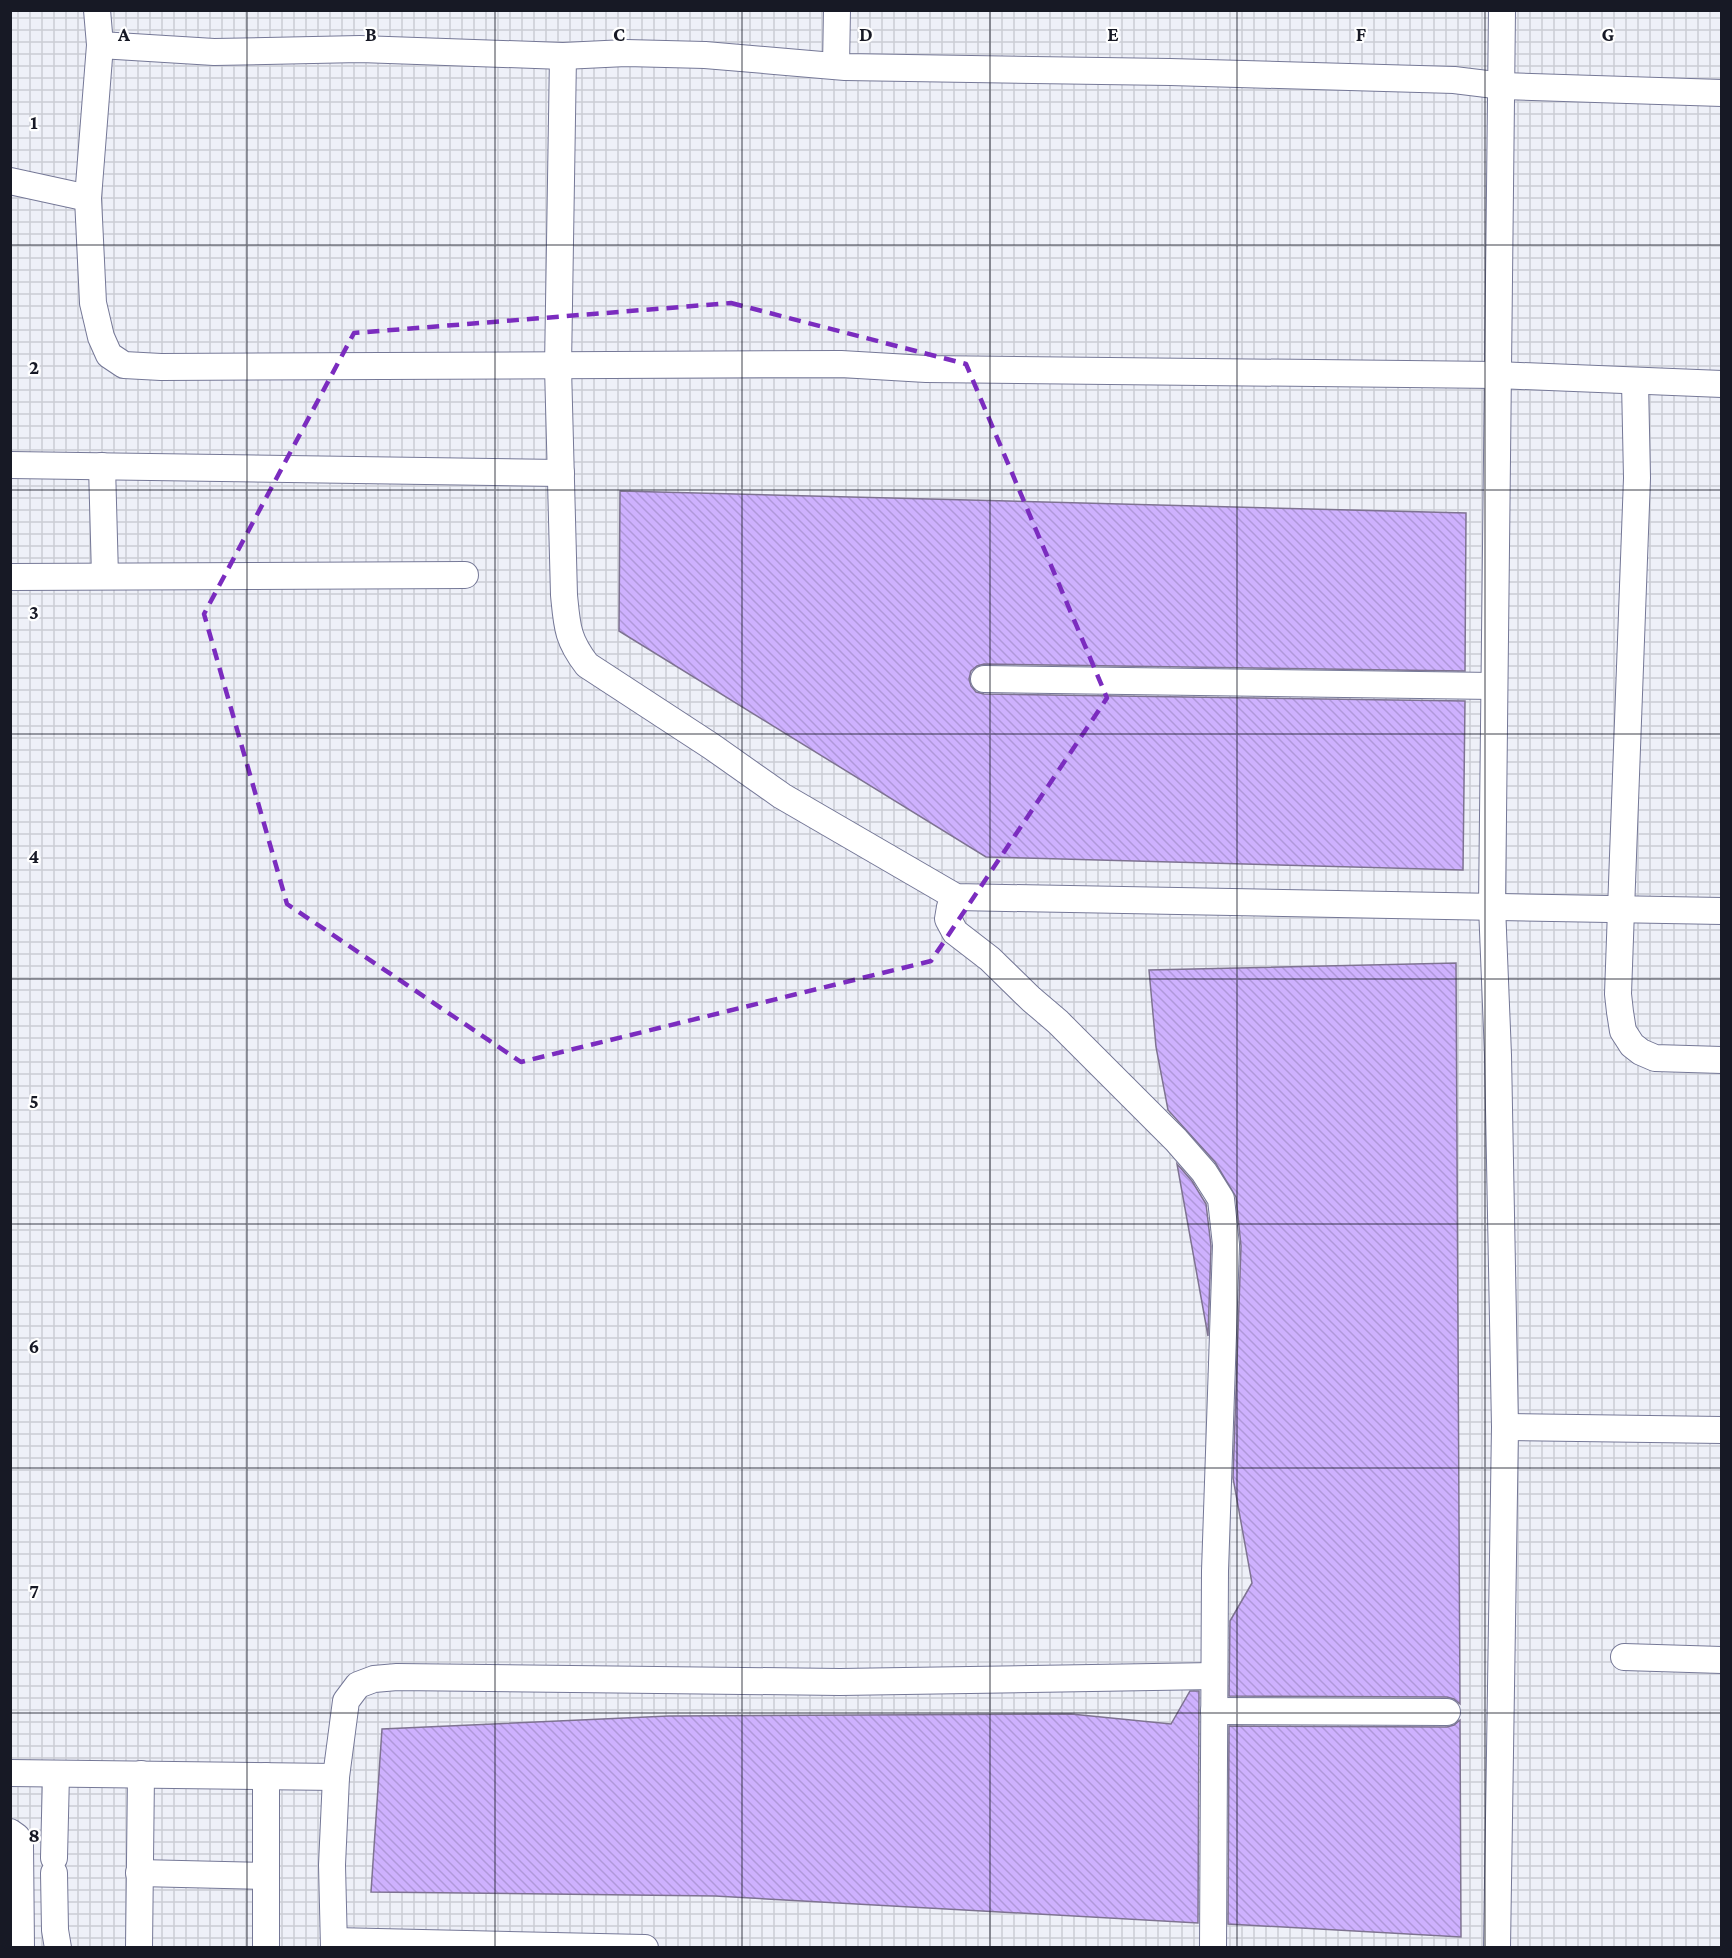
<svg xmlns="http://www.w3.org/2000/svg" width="1732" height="1958" font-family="'Crimson Pro',serif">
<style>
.industrial{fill:url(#industrial-grid)}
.building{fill:url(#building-back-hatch);stroke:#7e7391;stroke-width:1.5}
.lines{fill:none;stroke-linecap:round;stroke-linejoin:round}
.minor-casing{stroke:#757897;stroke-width:28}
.minor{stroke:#fff;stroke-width:26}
.marked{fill:none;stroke:#7b2cbf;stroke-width:4.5;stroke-dasharray:12 8;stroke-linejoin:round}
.grid{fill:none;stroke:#171925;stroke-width:1.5;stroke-opacity:0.55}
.grid-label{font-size:20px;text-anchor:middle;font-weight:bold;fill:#171925;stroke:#fff;stroke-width:4.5;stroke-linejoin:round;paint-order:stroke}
</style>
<defs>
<pattern id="industrial-grid" width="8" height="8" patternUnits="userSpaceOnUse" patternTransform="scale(1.5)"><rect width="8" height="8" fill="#eef0f8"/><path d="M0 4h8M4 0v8" fill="none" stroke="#cbcdd4"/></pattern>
<pattern id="building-back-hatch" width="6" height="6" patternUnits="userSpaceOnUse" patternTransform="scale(1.5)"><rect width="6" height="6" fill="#ceb1fe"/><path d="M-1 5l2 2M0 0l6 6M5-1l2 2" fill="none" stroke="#b098da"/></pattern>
</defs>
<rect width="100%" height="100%" fill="#fcfcfc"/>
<rect class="industrial" x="11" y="11" width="1710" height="1936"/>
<g class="building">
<polygon points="620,491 1466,513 1465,671 984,664 977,666 971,671 969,679 971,686 976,692 984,694 1465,701 1463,870 986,857 619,631"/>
<polygon points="1456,963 1460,1704 1454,1699 1447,1697 1229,1696 1230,1621 1252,1583 1233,1478 1241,1246 1236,1197 1215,1162 1168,1110 1156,1047 1149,970"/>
<polygon points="1177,1164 1192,1181 1206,1204 1211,1246 1208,1336"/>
<polygon points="1190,1691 1199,1691 1198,1923 715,1896 371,1892 382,1729 669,1716 1071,1714 1171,1724"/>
<polygon points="1460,1720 1461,1937 1228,1924 1229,1726 1447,1727 1454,1725"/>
</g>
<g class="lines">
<defs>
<g id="minor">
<polyline points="97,10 100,45 88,198 93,303 101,337 109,355 124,365 161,367 841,364 926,369 1497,375 1722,384"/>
<polyline points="100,45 214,52 360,49 563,56 626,53 705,55 845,67 1170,72 1454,80 1503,86 1722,93"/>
<path d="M563,56l-5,311 6,228c3,31 3,44 23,70l124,81 71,50 174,101 766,14"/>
<polyline points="836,66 837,10"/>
<polyline points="10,181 88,198"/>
<polyline points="1635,382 1637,478 1621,910 1618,994 1620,1012 1623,1031 1632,1045 1641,1052 1655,1058 1722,1060"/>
<polyline points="10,465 561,473"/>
<polyline points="102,466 105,576"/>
<polyline points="10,577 465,575"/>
<polyline points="984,679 1494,686"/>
<polyline points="956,897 950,907 948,919 955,932 990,959 1031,999 1058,1022 1176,1140 1204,1172 1221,1199 1226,1245 1215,1571 1213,1948"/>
<polyline points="1505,1427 1722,1430"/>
<polyline points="1624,1657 1722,1660"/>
<polyline points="1214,1711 1447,1712"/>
<polyline points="10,1773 336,1777"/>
<polyline points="266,1776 266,1948"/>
<polyline points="10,1832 17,1837 20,1845 21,1948"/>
<polyline points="54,1858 56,1774"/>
<polyline points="54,1873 55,1930 58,1948"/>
<polyline points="139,1873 266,1876"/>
<polyline points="334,1941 645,1948"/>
<polyline points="139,1948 141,1774"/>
<polyline points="334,1948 332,1865 336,1777 346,1701 358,1685 374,1679 397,1677 840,1682 1214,1676"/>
<polyline points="1497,1948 1505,1427 1498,1055 1492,906 1502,10"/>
</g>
</defs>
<use href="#minor" class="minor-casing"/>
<use href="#minor" class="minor"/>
</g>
<path class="marked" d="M731,303l235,61 141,334 -176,263 -410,101 -234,-158 -83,-290 150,-281z"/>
<path class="grid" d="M247,10v1938M495,10v1938M742,10v1938M990,10v1938M1237,10v1938M1485,10v1938M10,245h1712M10,490h1712M10,734h1712M10,979h1712M10,1224h1712M10,1468h1712M10,1713h1712"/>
<g class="grid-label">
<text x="124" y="41">A</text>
<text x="371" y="41">B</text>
<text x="619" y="41">C</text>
<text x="866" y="41">D</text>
<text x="1113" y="41">E</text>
<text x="1361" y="41">F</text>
<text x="1608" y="41">G</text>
<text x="34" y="129">1</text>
<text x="34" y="374">2</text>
<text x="34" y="619">3</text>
<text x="34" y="863">4</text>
<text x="34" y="1108">5</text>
<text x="34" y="1353">6</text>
<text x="34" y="1598">7</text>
<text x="34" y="1842">8</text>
</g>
<rect width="1732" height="1958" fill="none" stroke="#171925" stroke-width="24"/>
</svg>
